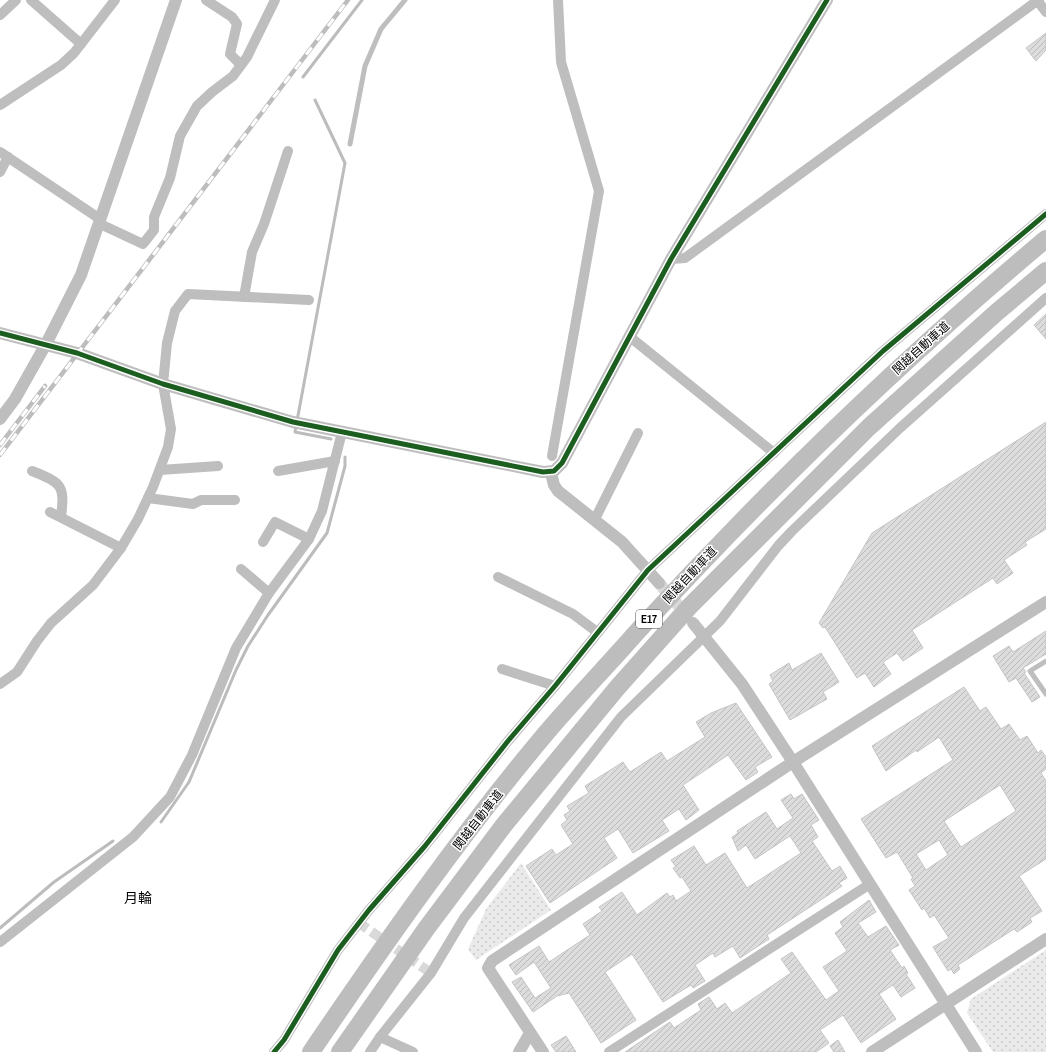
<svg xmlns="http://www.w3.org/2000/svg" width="1046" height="1052" font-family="'Archivo Narrow','Noto Sans JP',sans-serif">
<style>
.grass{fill:url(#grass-dots)}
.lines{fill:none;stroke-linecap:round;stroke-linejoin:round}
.stream{stroke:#bcbcbc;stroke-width:3}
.building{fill:url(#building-hatch);stroke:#c5c5c5;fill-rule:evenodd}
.minor-tunnel{stroke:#d9d9d9;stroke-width:10;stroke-dasharray:10 5;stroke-linecap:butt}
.tertiary-tunnel{stroke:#d9d9d9;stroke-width:12;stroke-dasharray:12 6;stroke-linecap:butt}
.service{stroke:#bebebe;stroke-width:5}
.minor{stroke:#bebebe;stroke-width:10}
.tertiary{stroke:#bebebe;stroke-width:12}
.motorway{stroke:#bdbdbd;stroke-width:18}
.rail-casing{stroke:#bdbdbd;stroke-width:4.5}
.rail{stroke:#fff;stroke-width:3;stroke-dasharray:9;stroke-linecap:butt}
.cycleway-casing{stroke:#fff;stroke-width:8}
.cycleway{stroke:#1b5e20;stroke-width:5}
.labels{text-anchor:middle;stroke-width:3;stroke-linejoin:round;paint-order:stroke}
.shield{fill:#fff;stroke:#4c4c4c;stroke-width:1}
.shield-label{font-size:11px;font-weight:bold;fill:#000}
.street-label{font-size:12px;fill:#000;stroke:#fff}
.quarter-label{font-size:14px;fill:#000;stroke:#fff}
</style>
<defs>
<pattern id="grass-dots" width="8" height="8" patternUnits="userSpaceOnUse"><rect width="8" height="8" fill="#eaeaea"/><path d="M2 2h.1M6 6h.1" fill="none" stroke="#c7c7c7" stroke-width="1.8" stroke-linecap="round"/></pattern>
<pattern id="building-hatch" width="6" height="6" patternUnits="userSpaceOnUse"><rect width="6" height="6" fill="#dcdcdc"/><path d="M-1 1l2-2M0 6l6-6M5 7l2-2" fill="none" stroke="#bbb"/></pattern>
</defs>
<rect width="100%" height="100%" fill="#fff"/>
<g class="grass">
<polygon points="521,863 551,910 476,960 468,949 486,909"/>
<polygon points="1046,950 1046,1052 993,1052 967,1013 971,999"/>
</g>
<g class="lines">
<g class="stream">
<polyline points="303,77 362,0"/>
<polyline points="297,421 345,163 315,100"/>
<polyline points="296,426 295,432 331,439"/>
<polyline points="161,822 189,782 236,670 248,646 268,615 327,533 345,466 345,457"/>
<polyline points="0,928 54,882 113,841"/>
</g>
</g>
<g class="building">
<polygon points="1046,33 1046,50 1036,61 1026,48"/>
<polygon points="1046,314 1046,339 1034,325"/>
<polygon points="1046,422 1046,529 1025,542 1027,545 1004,560 1013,573 997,584 993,578 912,630 923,648 903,661 897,653 883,662 891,674 874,687 865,673 857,678 825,627 823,628 819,623 872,533"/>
<polygon points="1046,631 1046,654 1023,668 1026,672 1024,673 1040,697 1032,702 1016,678 1009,682 993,656 1009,646 1013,652"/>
<polygon points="821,653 839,682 823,692 827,699 790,720 769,684 773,681 770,675 789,663 792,670"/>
<path d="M964,687l16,24 6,-4 15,22 8,-5 11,16 7,-4 11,17 3,-3 5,7v12l-5,4 5,8v78l-27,17 23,35 -12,7 2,4 -15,10 -3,-3 -56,36 2,4 -6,5 -3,-5 -3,2 -15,-24 16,-9 -15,-23 -4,3 -6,-10 -2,2 -13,-20 6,-4 -4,-7 2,-1 -16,-26 -11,6 -25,-39 92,-59 -14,-23 -22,15 -1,-2 -30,21 -14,-25zM1000,785l16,26 -55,36 -17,-26zM939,840l9,15 -22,15 -10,-16z"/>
<polygon points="736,703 772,757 755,767 758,772 746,780 728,755 683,785 699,810 686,820 679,809 662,820 669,831 633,853 618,829 604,838 617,858 550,903 526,866 552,849 556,855 573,844 561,825 567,820 564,815 570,811 567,806 589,793 585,786 623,762 630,772 661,752 667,761 705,737 696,722 711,713"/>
<polygon points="791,794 794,799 802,794 819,820 811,825 818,837 812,841 832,871 840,866 847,878 839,883 842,886 767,935 769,939 740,958 733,946 715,957 713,953 695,965 705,981 693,988 691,985 663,1002 632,954 605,972 636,1020 601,1043 569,993 557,996 533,1012 512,982 521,977 535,998 551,988 534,962 516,975 509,965 539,946 549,962 590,935 583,924 602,911 599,907 622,892 637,915 667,893 670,897 673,895 676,901 691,891 682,877 680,878 673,868 676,867 671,860 694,846 706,865 725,853 747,888 801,853 790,836 755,859 746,845 738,851 732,837 738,833 737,831 766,812 777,829 793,818 781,800"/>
<polygon points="869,900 876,912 858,923 868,937 886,926 899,945 890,950 902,968 904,966 908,973 906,974 915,988 901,997 893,985 879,994 896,1019 861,1043 843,1015 820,1030 829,1043 816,1052 625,1052 670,1022 674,1028 701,1010 698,1004 709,997 717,1009 725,1003 732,1013 791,973 781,959 792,952 826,1000 839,991 823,967 847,951 835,933 843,927 840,922"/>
<polygon points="566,1036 576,1052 556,1052 551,1045"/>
<polygon points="838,1040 845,1052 834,1052 830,1046"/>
</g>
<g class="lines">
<polyline class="minor-tunnel" points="359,923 431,973"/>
<polyline class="tertiary-tunnel" points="659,583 689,618"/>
<g class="service">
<polyline points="350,144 365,66 381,29 405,0"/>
<polyline points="1046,661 1030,671 1046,694"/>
</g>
<g class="minor">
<polyline points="31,0 81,44"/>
<polyline points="206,0 232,17 237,24 230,54 241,65"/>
<polyline points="1037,0 1046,12"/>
<polyline points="0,15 16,0"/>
<polyline points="0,105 61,65 74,53 115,0"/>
<polyline points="0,152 100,219"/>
<polyline points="0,172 8,157"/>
<polyline points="98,223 143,244 154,230 154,217 170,178 180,136 197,106 212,92 233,76 247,57 275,0"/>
<polyline points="671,259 685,258 1037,1"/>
<polyline points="244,297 252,252 264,224 288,151"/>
<polyline points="630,337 774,453"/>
<polyline points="552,456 599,191 561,62 558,0"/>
<polyline points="160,470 218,466"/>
<path d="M32,471c30,12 33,14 29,46"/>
<polyline points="278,471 335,461"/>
<polyline points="148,498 193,504 201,500 235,500"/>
<polyline points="50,512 121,548"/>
<polyline points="595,519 638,433"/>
<polyline points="263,542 275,522 309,539"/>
<polyline points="241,569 269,593"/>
<polyline points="498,577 573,614 597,632"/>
<polyline points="502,669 555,686"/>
<polyline points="0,684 17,672 37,641 51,623 93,585 121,548 138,519 153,487 168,447 171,429 163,384 167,343 175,311 188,294 309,300"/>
<polyline points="0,942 133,837 170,797 192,755 236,648 269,593 309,539 322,511 342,432"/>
<polyline points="380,1037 413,1052"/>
<polyline points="274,1052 284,1040 338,950 369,910 425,846 508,741 555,686 648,570 883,351 1046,214"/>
<polyline points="370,1052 380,1037 431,973 464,918 621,717 720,621 778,546 792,531 900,428 1046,298"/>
<polyline points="609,1052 870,884"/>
</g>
<g class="tertiary">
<polyline points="1037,1 1038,0"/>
<polyline points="0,333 77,353 163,384 293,422 543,472 554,471 562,463 671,259 827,0"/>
<polyline points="0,419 15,399 46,344 81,275 176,0"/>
<polyline points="551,473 554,485 558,491 622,542 659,583"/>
<polyline points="693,623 742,684 793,762 976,1052"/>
<polyline points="519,1052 530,1033"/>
<polyline points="543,1052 488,968 492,961 793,762 1046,602"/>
<polyline points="872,1052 1046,939"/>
</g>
<g class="motorway">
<path d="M311,1052c74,-109 151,-219 236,-320 29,-34 60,-66 89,-99 128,-140 264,-272 410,-394"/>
<polyline points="340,1052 426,929 504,825 617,688 689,607 869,427 997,312 1046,271"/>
</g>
<defs>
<g id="rail">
<polyline points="0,445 45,386"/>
<polyline points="0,455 348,0"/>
</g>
</defs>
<use href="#rail" class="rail-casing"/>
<use href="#rail" class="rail"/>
<defs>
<g id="cycleway">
<polyline points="0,333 77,353 163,384 293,422 543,472 554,471 562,463 671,259 827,0"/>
<polyline points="274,1052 284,1040 338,950 369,910 425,846 508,741 555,686 648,570 883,351 1046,214"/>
</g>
</defs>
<use href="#cycleway" class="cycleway-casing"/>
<use href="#cycleway" class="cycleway"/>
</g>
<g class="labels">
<rect class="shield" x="636" y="610" width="26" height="18" rx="3"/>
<g class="shield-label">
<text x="649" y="623">E17</text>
</g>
<g class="street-label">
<text transform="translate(921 348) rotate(-42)" y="4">関越自動車道</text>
<text transform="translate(690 575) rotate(-47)" y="4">関越自動車道</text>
<text transform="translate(478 820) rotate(-52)" y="4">関越自動車道</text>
</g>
<g class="quarter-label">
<text x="138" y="903">月輪</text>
</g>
</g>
</svg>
